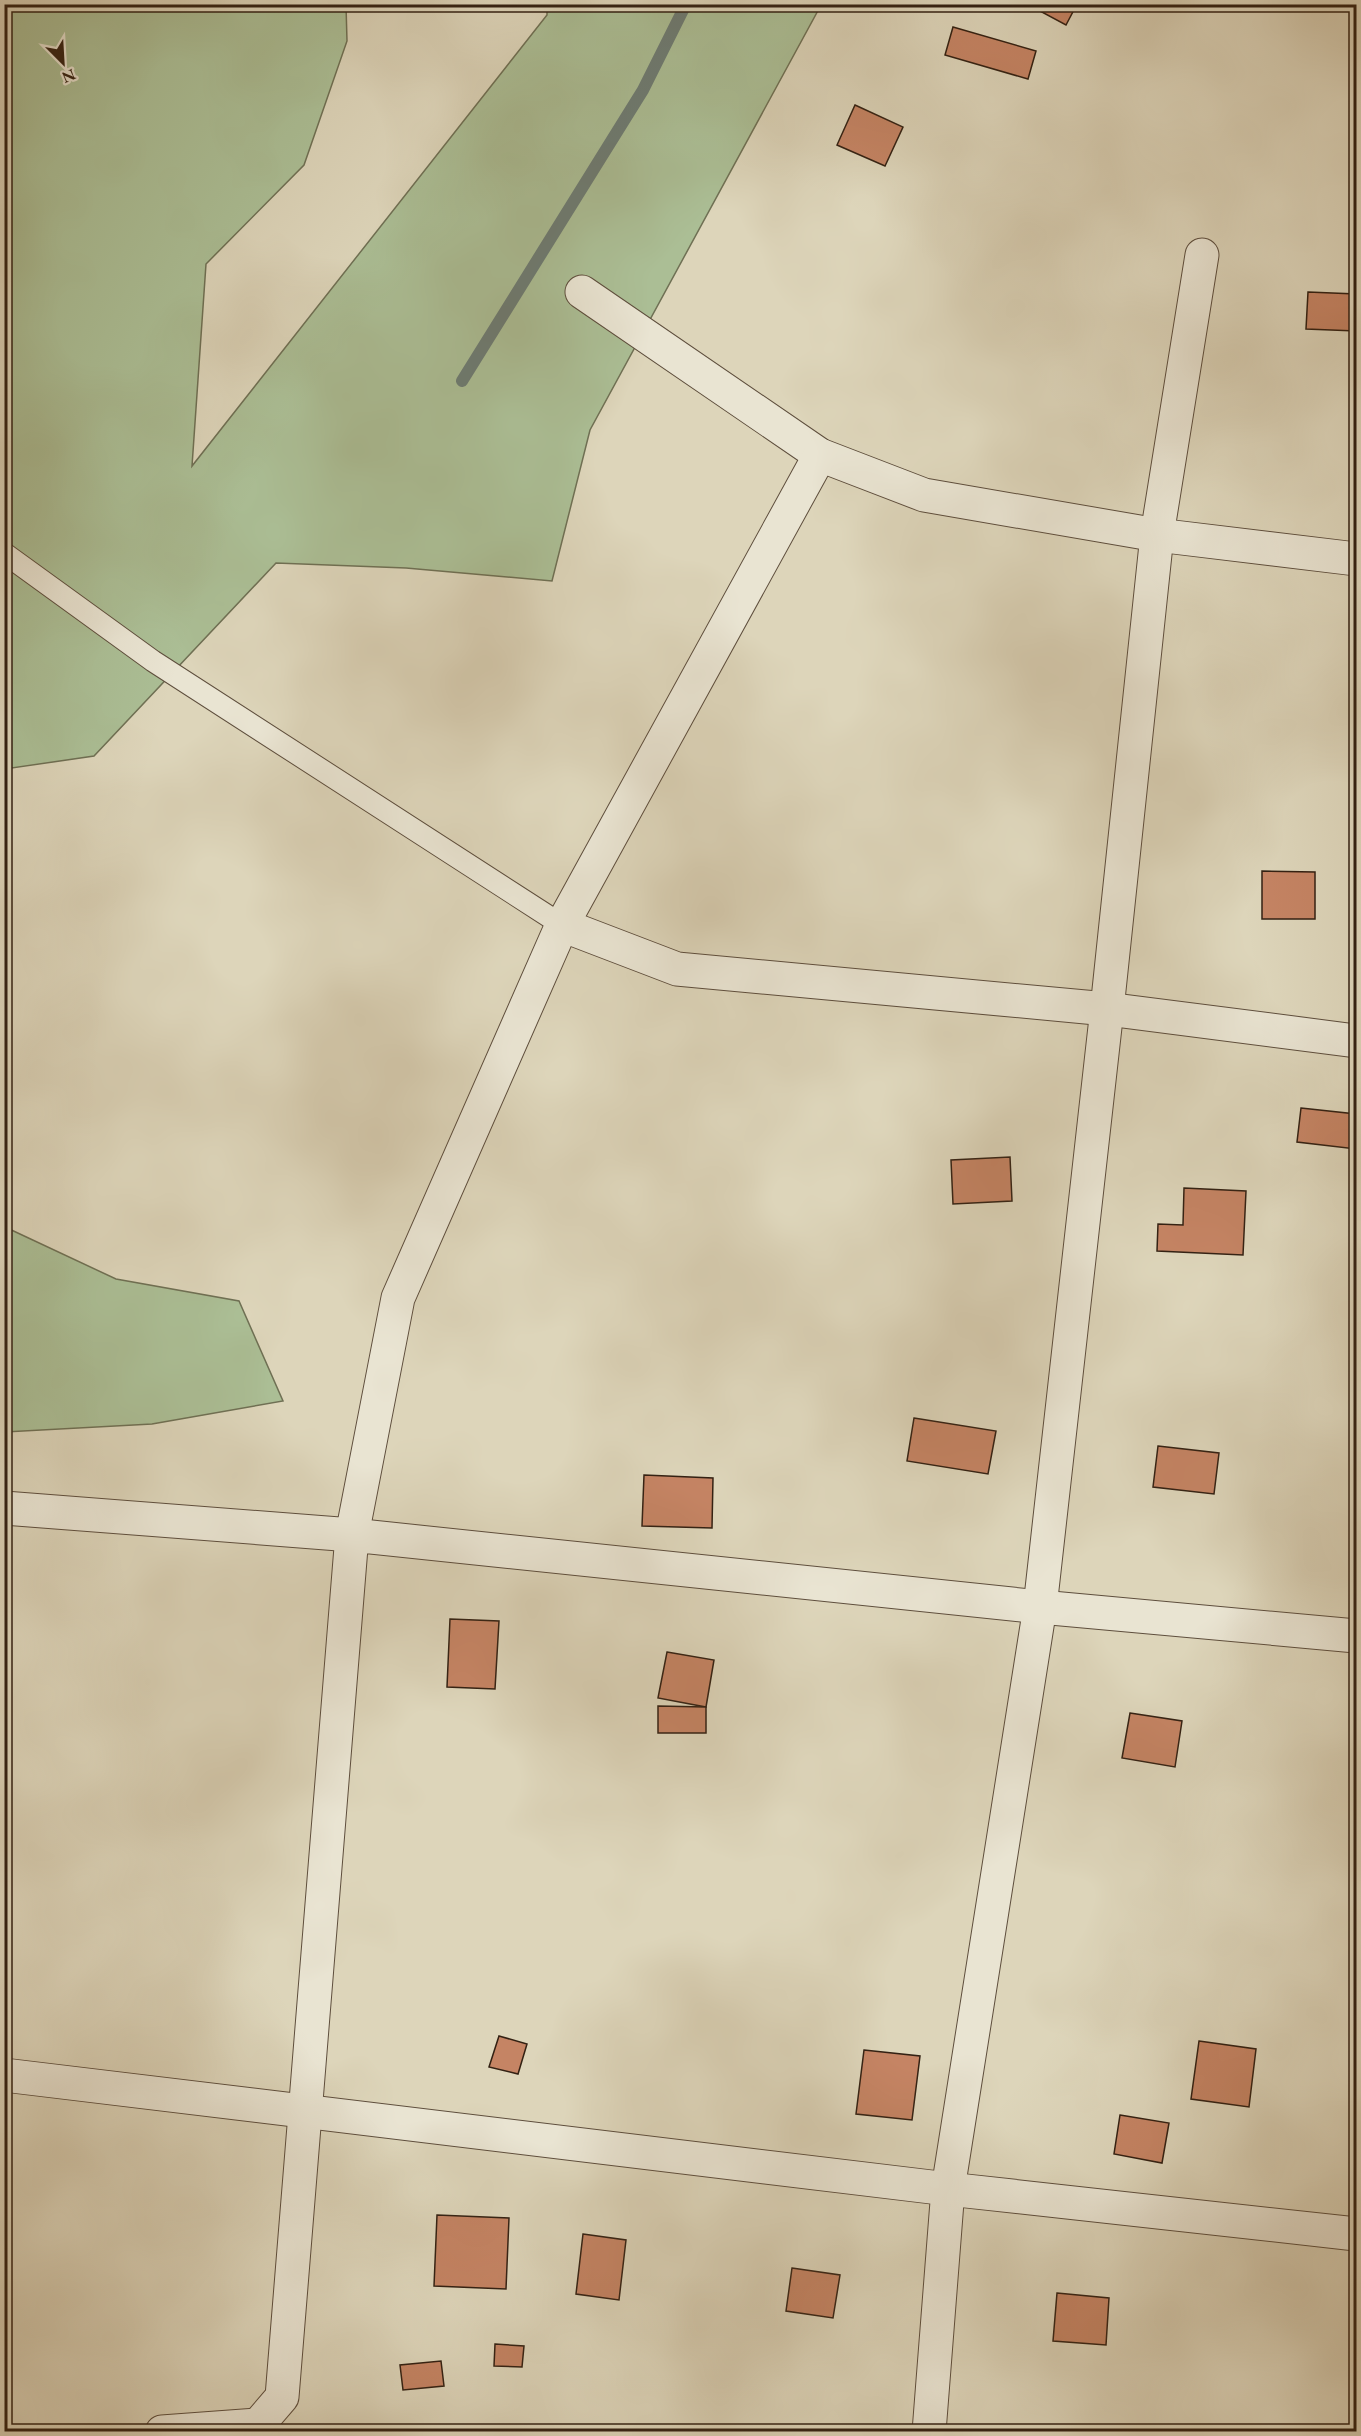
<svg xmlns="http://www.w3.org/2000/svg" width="1361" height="2436" font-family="'EB Garamond',serif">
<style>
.green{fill:#abbe95;stroke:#6f7054;stroke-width:1.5}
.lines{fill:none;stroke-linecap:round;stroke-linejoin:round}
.stream{stroke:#6d7c74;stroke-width:12}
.building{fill:#c58464;stroke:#332113;stroke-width:1.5}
.service-casing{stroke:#5e4e3d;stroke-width:23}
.minor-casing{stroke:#5e4e3d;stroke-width:35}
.service{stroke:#e9e4d2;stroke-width:21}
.minor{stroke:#e9e4d2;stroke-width:33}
</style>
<rect width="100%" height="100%" fill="#ddd5ba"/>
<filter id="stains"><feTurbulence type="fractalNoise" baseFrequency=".00333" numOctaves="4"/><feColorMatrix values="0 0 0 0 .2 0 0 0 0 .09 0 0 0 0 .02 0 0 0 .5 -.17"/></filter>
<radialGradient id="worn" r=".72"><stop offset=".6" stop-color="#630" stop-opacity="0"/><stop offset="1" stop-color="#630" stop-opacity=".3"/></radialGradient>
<g class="green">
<polygon points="4,5 346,5 347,41 304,165 206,264 192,466 547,15 547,5 821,5 590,430 552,581 406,568 276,563 94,756 5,769"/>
<polygon points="5,1227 116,1279 239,1301 283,1401 152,1424 5,1432"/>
</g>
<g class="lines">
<polyline class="stream" points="462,381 643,90 686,4"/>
</g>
<g class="building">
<polygon points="1041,4 1077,4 1066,25 1038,10"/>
<polygon points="953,27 1036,51 1028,79 945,55"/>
<polygon points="855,105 903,127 885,166 837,145"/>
<polygon points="1308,292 1356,294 1356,331 1306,329"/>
<polygon points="1262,871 1315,872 1315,919 1262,919"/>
<polygon points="1301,1108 1356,1114 1356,1149 1297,1142"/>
<polygon points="1010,1157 1012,1201 953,1204 951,1160"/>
<polygon points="1184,1188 1246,1191 1243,1255 1157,1251 1158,1224 1183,1225"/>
<polygon points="914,1418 996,1431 988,1474 907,1461"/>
<polygon points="1158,1446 1219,1453 1214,1494 1153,1487"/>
<polygon points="644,1475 713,1478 712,1528 642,1526"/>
<polygon points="450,1619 499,1621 495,1689 447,1687"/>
<polygon points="667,1652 714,1660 706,1707 658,1698"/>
<polygon points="658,1706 706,1707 706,1733 658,1733"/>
<polygon points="1130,1713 1182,1721 1175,1767 1122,1758"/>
<polygon points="499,2036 527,2044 518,2074 489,2067"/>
<polygon points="1199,2041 1256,2049 1249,2107 1191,2099"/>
<polygon points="864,2050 920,2056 912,2120 856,2114"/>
<polygon points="1120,2115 1169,2123 1162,2163 1114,2154"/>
<polygon points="437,2215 509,2218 506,2289 434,2286"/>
<polygon points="583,2234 626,2240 619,2300 576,2294"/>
<polygon points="792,2268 840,2275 833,2318 786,2311"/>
<polygon points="1057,2293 1109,2298 1106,2345 1053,2341"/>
<polygon points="495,2344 524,2346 522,2367 494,2366"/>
<polygon points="441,2361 444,2386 403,2390 400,2365"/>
</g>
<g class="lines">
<defs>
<polyline id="service" points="4,553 153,661 562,925"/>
<g id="minor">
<polyline points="582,292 820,455 924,495 1157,535 1356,559"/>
<polyline points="562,925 677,969 1107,1009 1356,1041"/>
<polyline points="4,1508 352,1535 398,1298 562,925 820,455"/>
<polyline points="4,2075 948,2189 1356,2234"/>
<polyline points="162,2432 258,2425 282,2397 352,1535 1040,1607 1356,1636"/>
<polyline points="929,2432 948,2189 1040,1607 1107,1009 1157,535 1202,255"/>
</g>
</defs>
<use href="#service" class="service-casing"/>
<use href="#minor" class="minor-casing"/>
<use href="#service" class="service"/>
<use href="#minor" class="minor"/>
</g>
<rect width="1361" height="2436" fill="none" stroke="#ddd5ba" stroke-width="24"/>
<rect x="6" y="6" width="1349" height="2424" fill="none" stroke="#332113" stroke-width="3"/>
<rect x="12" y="12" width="1337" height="2412" fill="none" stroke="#332113" stroke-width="1.5"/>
<g transform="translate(63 63) rotate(156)" stroke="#e9e4d2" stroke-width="4.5" paint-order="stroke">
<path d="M0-4.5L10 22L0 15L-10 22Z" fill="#332113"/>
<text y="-9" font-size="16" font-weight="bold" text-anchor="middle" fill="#332113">N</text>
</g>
<rect width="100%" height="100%" filter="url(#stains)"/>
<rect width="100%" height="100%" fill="url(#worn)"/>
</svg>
